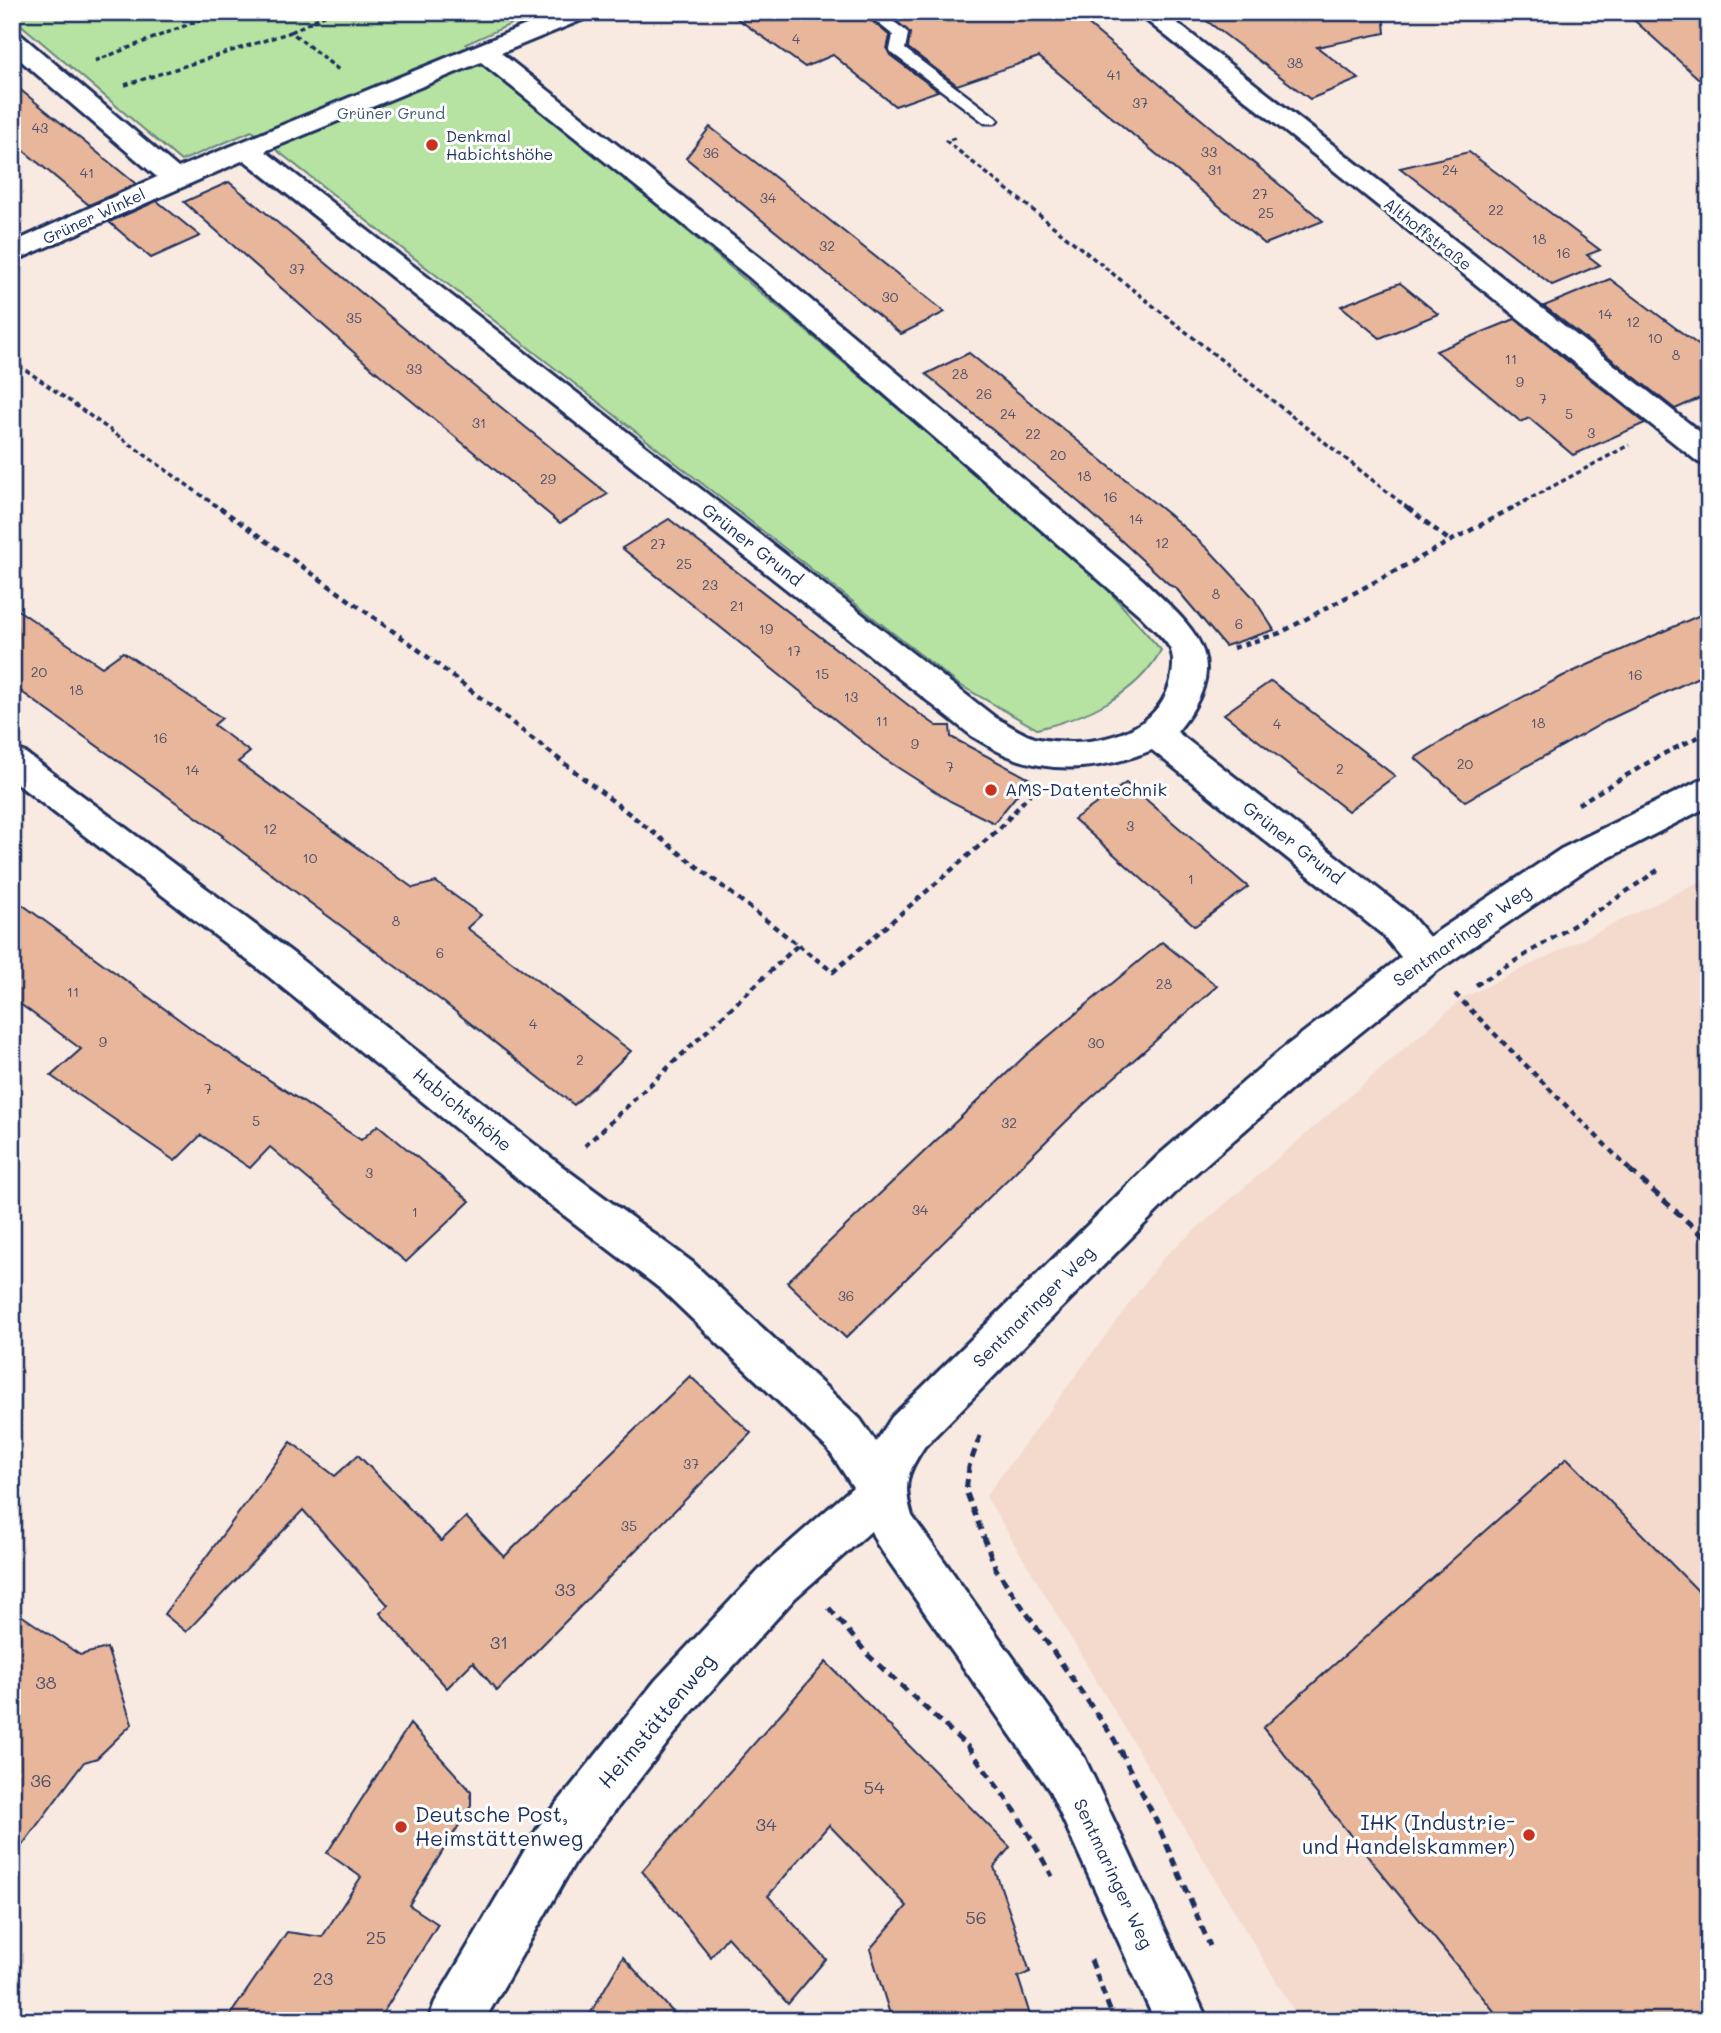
<svg xmlns="http://www.w3.org/2000/svg" width="1721" height="2033" font-family="Mali,sans-serif">
<style>
.built{fill:#f3dacc}
.green{fill:#b6e3a1;stroke:#688980;stroke-width:2}
.building{fill:#e8b69a;stroke:#1b2f5e;stroke-width:2}
.lines{fill:none;stroke-linecap:round;stroke-linejoin:round}
.lane-casing{stroke:#1b2f5e;stroke-width:5}
.street-casing{stroke:#1b2f5e;stroke-width:6}
.path-far2{stroke:#1b2f5e;stroke-width:3.5;stroke-dasharray:5 3.5;stroke-linecap:butt}
.path-far1{stroke:#1b2f5e;stroke-width:4.5;stroke-dasharray:6 5;stroke-linecap:butt}
.path{stroke:#1b2f5e;stroke-width:5;stroke-dasharray:9 6;stroke-linecap:butt}
.lane{fill:#fff;fill-rule:evenodd}
.street{fill:#fff;fill-rule:evenodd}
.poi-dot{fill:#c8321e;stroke:#fff;stroke-width:2.5}
.labels{text-anchor:middle;stroke-width:6;stroke-linejoin:round;paint-order:stroke}
.number-label{font-size:14px;fill:#4e516d}
.far-park-label{font-size:16px;fill:#425c6f;stroke:#fff}
.far-poi-label{font-size:16px;fill:#1b2f5e;stroke:#fff;text-anchor:start}
.far-street-label{font-size:16px;fill:#1b2f5e;stroke:#fff}
.street-label{font-size:18px;fill:#1b2f5e;stroke:#fff}
.poi-label{font-size:18px;fill:#1b2f5e;stroke:#fff;text-anchor:start}
.near-number-label{font-size:18px;fill:#4e516d}
.near-street-label{font-size:21px;fill:#1b2f5e;stroke:#fff}
.near-poi-label{font-size:21px;fill:#1b2f5e;stroke:#fff;text-anchor:start}
</style>
<rect width="100%" height="100%" fill="#f8e9e1"/>
<filter id="ink" filterUnits="userSpaceOnUse"><feTurbulence type="fractalNoise" baseFrequency=".0143" numOctaves="2"/><feDisplacementMap in="SourceGraphic" scale="14" xChannelSelector="R" yChannelSelector="G"/><feConvolveMatrix kernelMatrix="1 2 1 2 8 2 1 2 1" color-interpolation-filters="sRGB"/></filter>
<g filter="url(#ink)">
<polygon class="built" points="1709,877 1709,2021 1300,2021 986,1496 1164,1257 1463,998"/>
<path class="green" d="M12,12h504l2,9 -52,23 628,530 67,76c-24,45 -76,68 -124,79l-79,-45 -706,-553 -71,30 -169,-144z"/>
<g class="building">
<polygon points="728,12 861,12 890,36 887,49 890,55 938,91 895,106 833,55 805,67"/>
<polygon points="886,12 1073,12 1323,221 1265,244 1039,57 957,85 908,48 910,33"/>
<polygon points="1195,12 1383,12 1385,33 1317,47 1359,79 1310,99"/>
<polygon points="1625,12 1709,12 1709,88"/>
<polygon points="12,83 136,184 89,205 12,141"/>
<polygon points="710,127 794,192 945,312 901,334 686,158"/>
<polygon points="1469,152 1600,250 1587,255 1600,265 1552,285 1400,168"/>
<polygon points="229,182 407,331 608,494 560,523 488,464 367,364 184,202"/>
<polygon points="157,201 200,236 151,258 109,222"/>
<polygon points="1610,279 1709,353 1709,394 1675,409 1544,306"/>
<polygon points="1400,283 1438,314 1380,338 1341,306"/>
<polygon points="1515,319 1645,423 1573,455 1529,418 1521,422 1436,351"/>
<polygon points="969,353 1178,522 1212,553 1253,597 1274,630 1225,646 1175,587 1171,586 1081,504 926,374"/>
<polygon points="669,519 921,715 937,726 950,726 951,737 1030,779 994,823 950,801 883,758 622,548"/>
<polygon points="12,606 102,667 123,652 222,718 214,725 250,752 238,762 413,888 436,882 481,915 467,928 631,1051 574,1105 442,1001 222,837 223,836 12,685"/>
<polygon points="1709,611 1709,672 1610,719 1465,801 1415,758 1464,728 1563,676"/>
<polygon points="1271,681 1333,728 1395,776 1348,811 1224,714"/>
<polygon points="1126,783 1142,796 1248,887 1195,926 1074,819"/>
<polygon points="12,897 199,1034 361,1140 378,1125 470,1201 406,1262 270,1147 250,1168 201,1135 175,1161 51,1076 81,1049 12,998"/>
<polygon points="1162,942 1217,986 1082,1106 846,1338 787,1282 1026,1055"/>
<polygon points="690,1376 751,1433 497,1691 473,1662 447,1688 380,1613 388,1605 303,1510 186,1632 164,1614 291,1442 335,1476 358,1455 441,1541 466,1517 504,1557"/>
<polygon points="1567,1458 1709,1602 1709,2021 1502,2021 1263,1728"/>
<polygon points="12,1609 80,1655 107,1648 132,1724 97,1758 84,1762 12,1859"/>
<polygon points="826,1662 1010,1847 994,1867 1030,1972 1018,1977 1032,2021 892,2021 870,1949 907,1906 829,1825 768,1896 826,1959 788,2004 727,1937 711,1957 642,1871"/>
<polygon points="410,1724 471,1791 471,1806 409,1905 438,1924 378,2021 226,2021 287,1932 322,1937 361,1877 327,1853"/>
<polygon points="623,1957 681,2021 586,2021"/>
</g>
<g class="lines">
<defs>
<polygon id="lane" points="864,12 881,12 906,31 908,34 905,49 995,117 998,120 995,123 985,123 892,53 890,50 893,35"/>
<g id="street">
<path d="M558,12h34l-3,5 -88,36 268,212 373,314c55,53 93,80 35,153l232,181 20,24 132,-88 148,-73v30l-122,63 -149,101 -129,104 -121,106 -264,267c-18,27 -21,38 -12,69l172,241 124,264h-53l-105,-230 -173,-247 -6,-13 -76,67 -105,116 -115,148 -91,159h-56l7,-19 104,-176 117,-146 107,-114 90,-79 -25,-38 -166,-159 -127,-97 -267,-217 -256,-196v-32l12,4 270,202 269,213 129,95 168,157 16,23 16,-25 268,-263 121,-104 120,-93 -18,-22 -231,-185c-44,18 -96,25 -141,7 -14,-5 -26,-14 -39,-21l-728,-576 -232,102v-19l145,-66 -145,-124v-20l9,2 157,133zM481,62l268,215 392,339c9,10 22,20 29,32 5,10 3,25 0,36 -17,54 -82,64 -131,55 -15,-3 -29,-14 -43,-21l-731,-567z"/>
<polygon points="1136,12 1163,12 1709,439 1709,465 1698,462"/>
</g>
</defs>
<use href="#lane" class="lane-casing"/>
<use href="#street" class="street-casing"/>
<g class="path-far2">
<polyline points="291,32 330,12"/>
<polyline points="95,61 220,12"/>
<polyline points="125,85 291,32 339,70"/>
<polyline points="955,138 946,141 1410,510"/>
<polyline points="12,360 222,510"/>
<polyline points="1509,510 1629,445"/>
</g>
<g class="path-far1">
<polyline points="220,508 411,644 798,945 585,1146"/>
<polyline points="1408,508 1450,541"/>
<polyline points="1233,648 1280,633 1512,508"/>
<polyline points="1578,804 1661,755 1709,732"/>
<polyline points="798,945 833,972 999,829 1030,794"/>
<polyline points="1476,985 1605,906 1661,868"/>
<polyline points="1455,994 1632,1172"/>
</g>
<g class="path">
<polyline points="1630,1170 1709,1241"/>
<polyline points="980,1436 969,1467 966,1491 996,1569 1114,1739 1155,1818 1210,1946"/>
<polyline points="829,1608 869,1656 968,1747 1016,1812 1052,1876"/>
<polyline points="1091,1960 1114,2021"/>
</g>
<use href="#lane" class="lane"/>
<use href="#street" class="street"/>
</g>
</g>
<g class="poi-dot">
<circle cx="432" cy="145" r="7"/>
<circle cx="991" cy="790" r="7"/>
<circle cx="401" cy="1827" r="7"/>
<circle cx="1529" cy="1835" r="7"/>
</g>
<g class="labels">
<g class="number-label">
<text x="796" y="44">4</text>
<text x="1295" y="68">38</text>
<text x="1114" y="80">41</text>
<text x="1140" y="108">37</text>
<text x="40" y="133">43</text>
<text x="1209" y="157">33</text>
<text x="711" y="158">36</text>
<text x="1215" y="175">31</text>
<text x="1450" y="175">24</text>
<text x="87" y="178">41</text>
<text x="1260" y="199">27</text>
<text x="768" y="203">34</text>
<text x="1496" y="215">22</text>
<text x="1266" y="218">25</text>
<text x="1539" y="244">18</text>
<text x="827" y="251">32</text>
<text x="1563" y="258">16</text>
<text x="297" y="274">37</text>
<text x="890" y="302">30</text>
<text x="1605" y="319">14</text>
<text x="354" y="323">35</text>
<text x="1633" y="327">12</text>
<text x="1655" y="343">10</text>
<text x="1676" y="360">8</text>
<text x="1511" y="364">11</text>
<text x="414" y="374">33</text>
<text x="960" y="379">28</text>
<text x="1520" y="387">9</text>
<text x="984" y="399">26</text>
<text x="1543" y="404">7</text>
<text x="1008" y="419">24</text>
<text x="1569" y="419">5</text>
<text x="479" y="428">31</text>
<text x="1591" y="438">3</text>
<text x="1033" y="439">22</text>
<text x="1058" y="460">20</text>
<text x="1084" y="481">18</text>
<text x="548" y="484">29</text>
<text x="1110" y="502">16</text>
<text x="1136" y="524">14</text>
<text x="1162" y="548">12</text>
<text x="658" y="549">27</text>
<text x="684" y="569">25</text>
<text x="710" y="590">23</text>
<text x="1216" y="599">8</text>
<text x="737" y="611">21</text>
<text x="1239" y="629">6</text>
<text x="766" y="634">19</text>
<text x="794" y="656">17</text>
<text x="39" y="677">20</text>
<text x="822" y="679">15</text>
<text x="1635" y="680">16</text>
<text x="76" y="695">18</text>
<text x="851" y="702">13</text>
<text x="882" y="726">11</text>
<text x="1538" y="728">18</text>
<text x="1277" y="729">4</text>
<text x="160" y="743">16</text>
<text x="915" y="749">9</text>
<text x="1465" y="769">20</text>
<text x="950" y="772">7</text>
<text x="1340" y="774">2</text>
<text x="192" y="775">14</text>
<text x="1130" y="831">3</text>
<text x="270" y="834">12</text>
<text x="310" y="863">10</text>
<text x="1191" y="884">1</text>
<text x="396" y="926">8</text>
<text x="440" y="958">6</text>
<text x="1164" y="989">28</text>
<text x="73" y="997">11</text>
<text x="533" y="1029">4</text>
<text x="103" y="1047">9</text>
<text x="1096" y="1048">30</text>
<text x="580" y="1065">2</text>
<text x="208" y="1094">7</text>
<text x="256" y="1126">5</text>
<text x="1009" y="1128">32</text>
<text x="369" y="1178">3</text>
<text x="920" y="1215">34</text>
<text x="415" y="1217">1</text>
<text x="846" y="1301">36</text>
<text x="691" y="1469">37</text>
<text x="629" y="1531">35</text>
</g>
<g class="far-park-label">
<text x="391" y="119">Grüner Grund</text>
</g>
<g class="far-poi-label">
<text x="446" y="142">Denkmal<tspan x="446" dy="18">Habichtshöhe</tspan></text>
</g>
<g class="far-street-label">
<text transform="translate(94 216) rotate(-25)" y="6">Grüner Winkel</text>
<text transform="translate(1428 234) rotate(38)" y="6">Althoffstraße</text>
</g>
<g class="street-label">
<text transform="translate(752 545) rotate(38)" y="6">Grüner Grund</text>
<text transform="translate(1293 843) rotate(38)" y="6">Grüner Grund</text>
<text transform="translate(1462 936) rotate(-35)" y="6">Sentmaringer Weg</text>
<text transform="translate(462 1110) rotate(39)" y="6">Habichtshöhe</text>
<text transform="translate(1034 1307) rotate(-45)" y="6">Sentmaringer Weg</text>
<text transform="translate(1113 1874) rotate(65)" y="6">Sentmaringer Weg</text>
</g>
<g class="poi-label">
<text x="1005" y="796">AMS-Datentechnik</text>
</g>
<g class="near-number-label">
<text x="565" y="1596">33</text>
<text x="499" y="1649">31</text>
<text x="46" y="1689">38</text>
<text x="41" y="1787">36</text>
<text x="874" y="1794">54</text>
<text x="766" y="1831">34</text>
<text x="976" y="1924">56</text>
<text x="376" y="1944">25</text>
<text x="323" y="1985">23</text>
</g>
<g class="near-street-label">
<text transform="translate(657 1721) rotate(-50)" y="7">Heimstättenweg</text>
</g>
<g class="near-poi-label">
<text x="415" y="1822">Deutsche Post,<tspan x="415" dy="24">Heimstättenweg</tspan></text>
<text x="1515" y="1830" text-anchor="end">IHK (Industrie-<tspan x="1515" dy="24">und Handelskammer)</tspan></text>
</g>
</g>
<rect width="1721" height="2033" fill="none" stroke="#fff" stroke-width="42"/>
<rect x="21" y="21" width="1679" height="1991" fill="none" stroke="#1b2f5e" stroke-width="2.5" filter="url(#ink)"/>
</svg>
